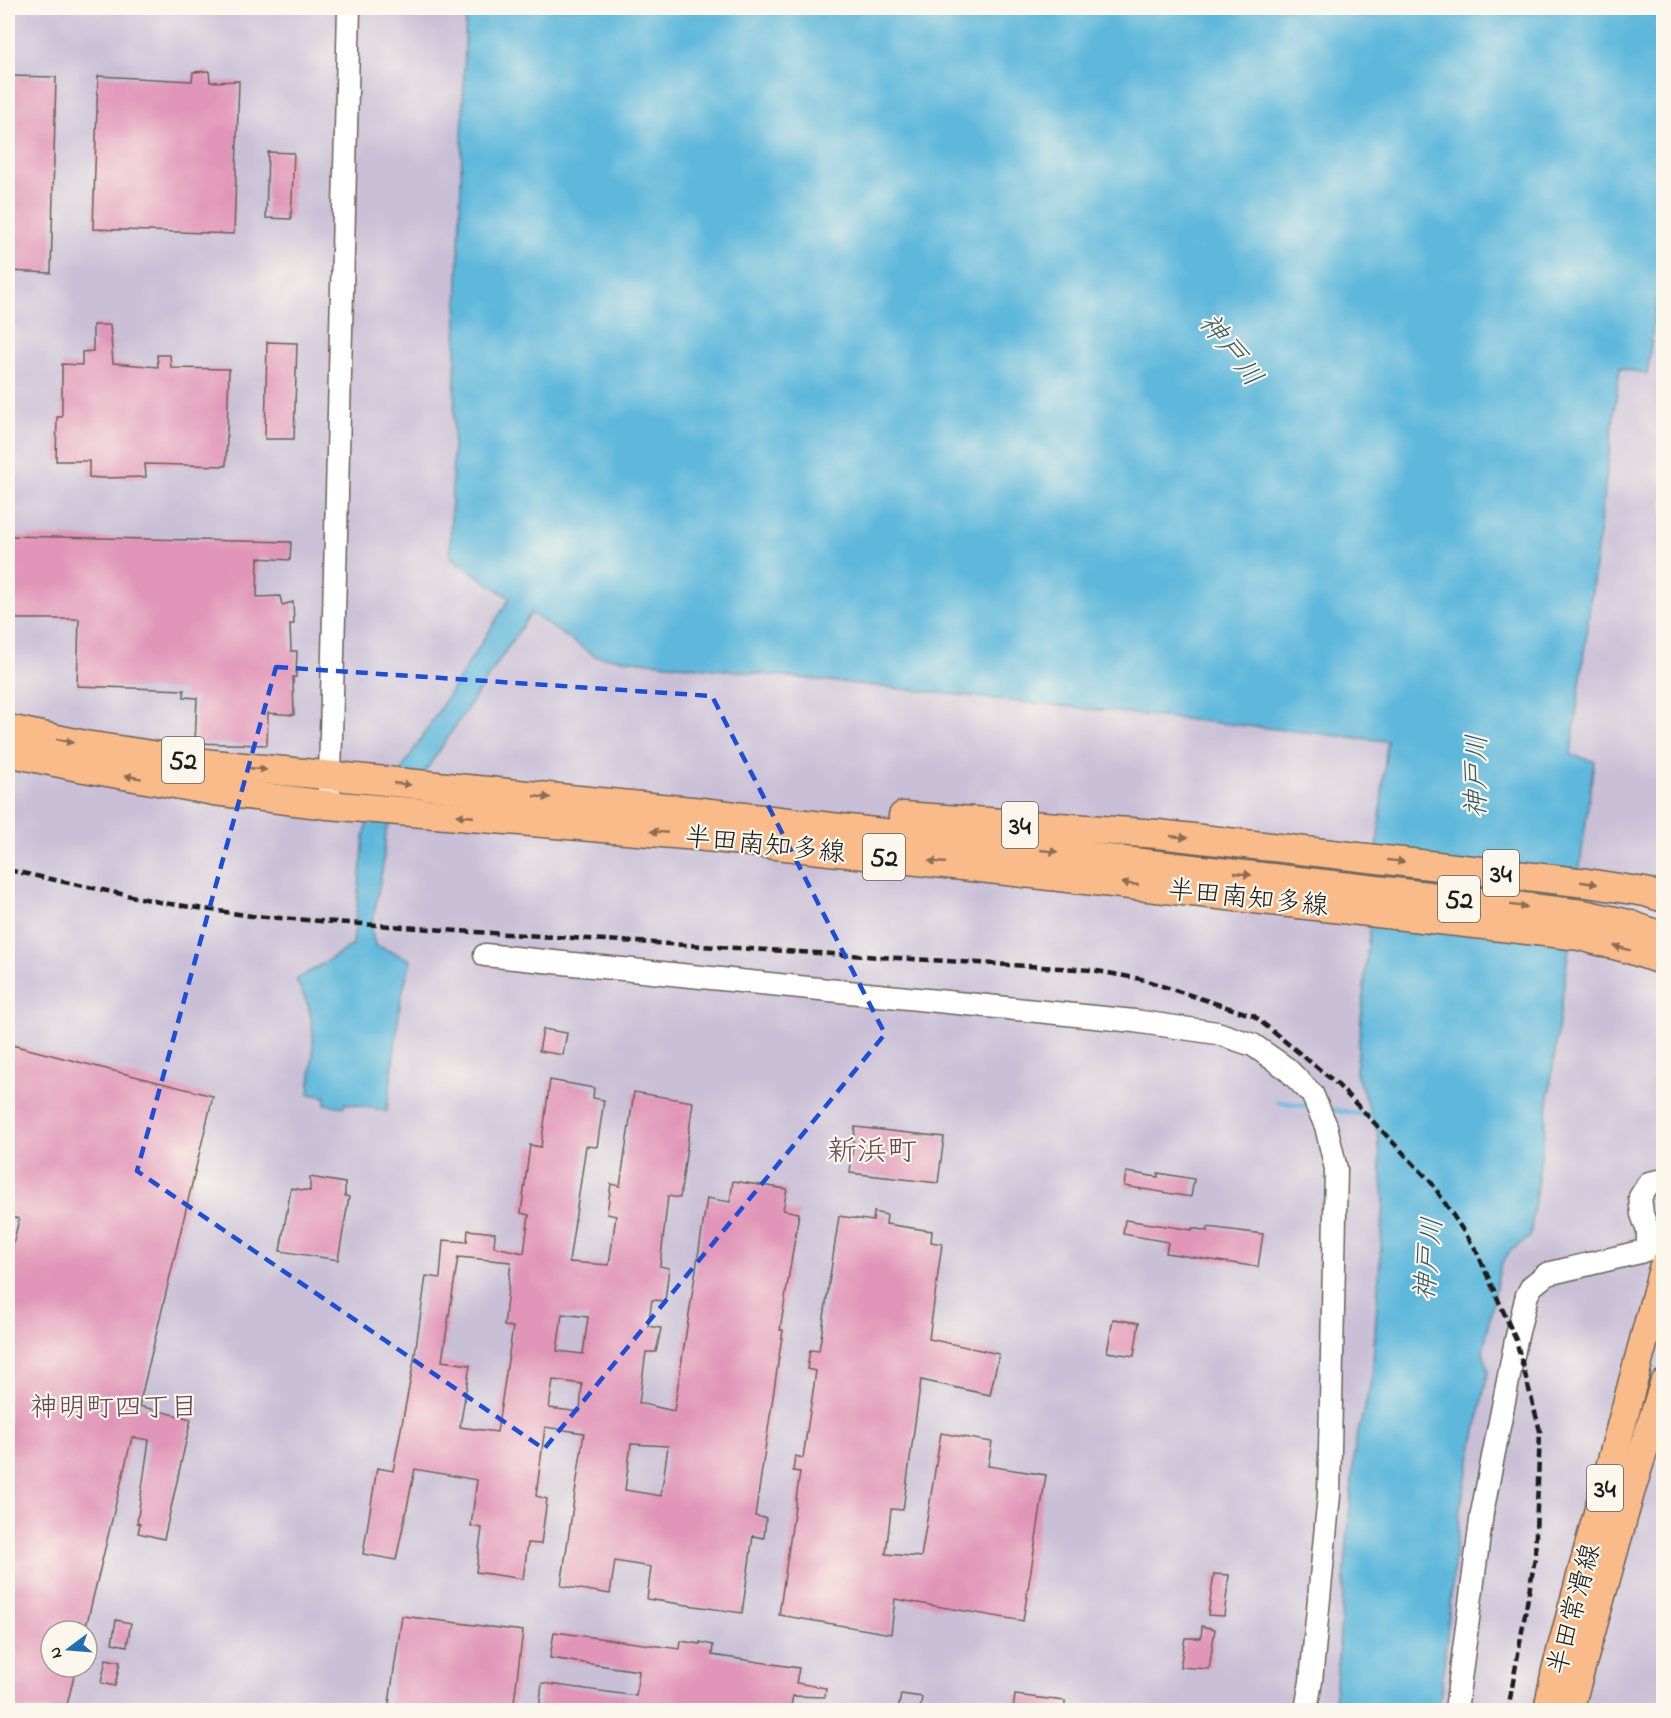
<svg xmlns="http://www.w3.org/2000/svg" width="1671" height="1718" font-family="'Indie Flower','Klee One',sans-serif">
<style>
.industrial{fill:#c9bfd7;fill-rule:evenodd}
.water{fill:#5fb8dc;stroke:#3e6a7c;stroke-width:1.5}
.lines{fill:none;stroke-linecap:round;stroke-linejoin:round}
.stream{stroke:#5fb8dc;stroke-width:5}
.building{fill:#e195b8;fill-rule:evenodd}
.minor-casing{stroke:#686259;stroke-width:25}
.major-casing{stroke:#686259;stroke-width:31}
.minor{stroke:#fff;stroke-width:22}
.major{stroke:#fabb8b;stroke-width:28}
.rail{stroke:#1c1c1c;stroke-width:4.5;stroke-dasharray:9 4.5;stroke-linecap:butt}
.oneway{fill:#8b6c54}
.marked{fill:none;stroke:#1d4ed8;stroke-width:4.5;stroke-dasharray:12 8;stroke-linejoin:round}
.labels{text-anchor:middle;stroke-width:4.5;stroke-linejoin:round;paint-order:stroke}
.shield{fill:#fbf7ec;stroke:#5f5e5a;stroke-width:1.5}
.shield-label{font-size:26px;font-weight:bold;fill:#1c1c1c}
.street-label{font-size:27px;fill:#1c1c1c;stroke:#fbf7ec}
.water-label{font-size:28px;font-style:italic;fill:#375a69;stroke:#fbf7ec}
.neighbourhood-label{font-size:28px;fill:#614653;stroke:#fbf7ec}
.quarter-label{font-size:30px;fill:#614653;stroke:#fbf7ec}
</style>
<rect width="100%" height="100%" fill="#fbf7ec"/>
<filter id="ink" filterUnits="userSpaceOnUse"><feTurbulence type="fractalNoise" baseFrequency=".0167" numOctaves="2"/><feDisplacementMap in="SourceGraphic" scale="12" xChannelSelector="R" yChannelSelector="G"/><feConvolveMatrix kernelMatrix="1 2 1 2 8 2 1 2 1" color-interpolation-filters="sRGB"/></filter>
<filter id="wash" filterUnits="userSpaceOnUse"><feTurbulence type="fractalNoise" baseFrequency=".008" numOctaves="4" result="noise"/><feDisplacementMap in="SourceGraphic" scale="24" xChannelSelector="R" yChannelSelector="G"/><feGaussianBlur stdDeviation="1.35" result="paint"/><feColorMatrix in="noise" values="0 0 0 0 0 0 0 0 0 0 0 0 0 0 0 0 0 1.4 0 .05"/><feComposite in="paint" operator="in"/></filter>
<g filter="url(#wash)">
<rect width="100%" height="100%" fill="#f5e4cb"/>
<g class="industrial">
<path d="M8,8h458l-16,549 145,99 792,85 -31,332 22,60 6,69 -12,177 -17,65 -20,252 -3,14h-1324zM51,1631h36v36h-36z"/>
<polygon points="1663,247 1663,1710 1439,1710 1460,1508 1488,1372 1483,1351 1500,1267 1510,1251 1530,1237 1594,762 1571,755 1620,367 1647,373"/>
</g>
<path class="water" d="M466,8h1197v242l-16,124 -27,-6 -49,387 23,6 -64,476 -20,14 -10,16 -17,84 5,21 -28,136 -21,202h-107l3,-14 20,-252 17,-66 12,-176 -6,-69 -22,-60 31,-332 -792,-85 -64,-43 -145,217 -3,35 -12,65 4,15 36,15 -10,37 -14,114 -42,-8 -1,4 -19,-3 1,-7 -17,-3c3,-28 8,-61 -1,-89 -3,-8 -8,-17 -12,-25l57,-35 11,-107 3,-14 143,-226 -60,-41z"/>
<g class="lines">
<g class="stream">
<polyline points="1279,1102 1310,1107"/>
<polyline points="1325,1109 1378,1116"/>
</g>
</g>
<g id="blocks">
<g class="building">
<polygon points="209,71 210,82 239,81 234,234 93,229 98,76 192,81 193,72"/>
<polygon points="8,76 56,77 51,273 8,271"/>
<polygon points="268,152 294,153 291,219 266,218"/>
<polygon points="93,325 110,325 113,363 158,367 157,355 170,355 171,368 229,369 226,466 145,464 146,477 102,478 89,477 89,461 56,461 57,417 62,417 62,364 82,365 82,352 93,351"/>
<polygon points="267,342 297,343 294,439 265,439"/>
<polygon points="8,536 291,542 290,560 258,558 257,597 280,596 282,605 293,602 294,624 290,624 291,651 297,651 296,677 293,677 294,715 268,713 267,745 195,743 197,698 184,697 184,690 77,686 79,619 8,619"/>
<polygon points="543,1029 567,1033 563,1055 539,1051"/>
<polygon points="8,1044 213,1096 139,1406 191,1419 164,1539 138,1533 140,1524 137,1523 149,1440 132,1437 85,1631 51,1631 51,1667 76,1667 66,1710 8,1710 8,1266 19,1219 8,1216"/>
<path d="M550,1080l44,8 -1,10 11,2 -7,47 -11,-1 -17,116 40,3 7,-49 -9,-2 4,-30 9,2 14,-94 59,10 -13,96 -12,-2 -8,70 9,2 -4,33 -13,-1 -4,26 13,2 -5,24h-10l-7,51 35,8 33,-213 23,4 3,-21 54,8 -4,21 16,3 -19,117h3l-28,186 11,2 -2,20 -11,-2 -11,77 -95,-14 4,-32 -36,-6 -5,33 -49,-8 23,-153 -39,-6 -9,69 11,3 -6,45 -13,-1 -5,36 -47,-7 6,-44 -11,-2 6,-46 -62,-11 -19,91 -33,-6 14,-86 16,3 21,-110 12,-85 14,2 3,-38 24,2 1,-12 27,3 -1,14 30,6 5,-38 -8,-2 9,-68 11,2zM458,1257l53,5 -7,64 9,1 -16,105 -37,-5 10,-62 -28,-4zM562,1314l26,3 -5,37 -26,-3zM553,1380l29,4 -2,28 -31,-4zM631,1444l37,2 -7,50 -36,-6z"/>
<polygon points="855,1127 944,1137 938,1183 850,1173"/>
<polygon points="1126,1172 1158,1177 1158,1173 1194,1179 1191,1197 1124,1186"/>
<polygon points="310,1177 345,1183 345,1196 349,1197 338,1260 280,1251 291,1188 310,1191"/>
<polygon points="874,1212 887,1215 886,1224 932,1231 931,1242 942,1244 929,1339 999,1354 990,1395 921,1380 903,1510 891,1509 886,1554 921,1557 941,1433 992,1442 988,1466 1046,1475 1023,1621 895,1599 891,1634 779,1615 800,1472 793,1471 795,1456 803,1458 816,1371 807,1369 810,1350 819,1351 839,1216 873,1221"/>
<polygon points="1125,1220 1192,1230 1192,1228 1208,1231 1208,1227 1263,1234 1258,1267 1166,1253 1168,1242 1123,1234"/>
<polygon points="1113,1319 1139,1323 1134,1356 1107,1352"/>
<polygon points="1214,1574 1229,1575 1224,1616 1208,1615"/>
<polygon points="402,1616 523,1631 513,1710 388,1710"/>
<polygon points="116,1620 131,1623 127,1646 112,1643"/>
<polygon points="1202,1626 1215,1629 1209,1669 1180,1667 1185,1638 1201,1638"/>
<polygon points="554,1632 680,1649 681,1641 700,1644 700,1642 713,1645 712,1655 799,1668 796,1683 826,1688 825,1697 793,1696 790,1710 539,1710 542,1683 636,1696 639,1671 550,1658"/>
<polygon points="106,1659 120,1662 115,1686 101,1683"/>
<polygon points="901,1694 922,1697 920,1710 898,1710"/>
<polygon points="1015,1695 1065,1701 1065,1710 1013,1710"/>
</g>
</g>
</g>
<g filter="url(#ink)">
<use href="#blocks" fill-opacity="0" stroke="#686259" stroke-width="1.5"/>
<g class="lines">
<defs>
<g id="minor">
<polyline points="328,805 330,776 349,8"/>
<polyline points="485,955 1134,1021 1217,1033 1253,1045 1286,1068 1312,1094 1326,1126 1336,1169 1329,1495 1311,1681 1306,1710"/>
<polyline points="1456,1710 1482,1513 1516,1340 1527,1295 1532,1286 1547,1274 1640,1252 1648,1249 1648,1231 1642,1214 1640,1197 1649,1183 1664,1180"/>
</g>
<g id="major">
<polyline points="8,729 85,745 213,764 702,812 1583,914 1628,924 1664,937"/>
<polyline points="8,752 79,767 214,791 328,805 697,836 1580,936 1629,949 1664,961"/>
<polyline points="903,816 1158,834 1587,883 1645,892 1664,898"/>
<polyline points="1548,1710 1556,1670 1664,1265"/>
<polyline points="1569,1710 1630,1493 1664,1384"/>
</g>
</defs>
<use href="#minor" class="minor-casing"/>
<use href="#major" class="major-casing"/>
<use href="#minor" class="minor"/>
<use href="#major" class="major"/>
<polyline class="rail" points="8,870 164,903 252,916 459,931 1092,970 1141,979 1254,1016 1336,1083 1431,1182 1476,1250 1516,1340 1540,1431 1535,1558 1508,1710"/>
</g>
<defs><path id="oneway-solid" d="M-6-.8H1V-3.2L6.5 0L1 3.2V.8H-6Z" transform="scale(1.5)"/></defs>
<g class="oneway">
<use href="#oneway-solid" transform="translate(65 741) rotate(12)"/>
<use href="#oneway-solid" transform="translate(258 769) rotate(6)"/>
<use href="#oneway-solid" transform="translate(133 777) rotate(-170)"/>
<use href="#oneway-solid" transform="translate(402 784) rotate(6)"/>
<use href="#oneway-solid" transform="translate(542 797) rotate(5)"/>
<use href="#oneway-solid" transform="translate(465 816) rotate(-175)"/>
<use href="#oneway-solid" transform="translate(659 832) rotate(-175)"/>
<use href="#oneway-solid" transform="translate(1179 837) rotate(6)"/>
<use href="#oneway-solid" transform="translate(1049 851) rotate(6)"/>
<use href="#oneway-solid" transform="translate(1396 861) rotate(6)"/>
<use href="#oneway-solid" transform="translate(937 862) rotate(-174)"/>
<use href="#oneway-solid" transform="translate(1243 874) rotate(7)"/>
<use href="#oneway-solid" transform="translate(1589 883) rotate(8)"/>
<use href="#oneway-solid" transform="translate(1130 884) rotate(-174)"/>
<use href="#oneway-solid" transform="translate(1519 906) rotate(7)"/>
<use href="#oneway-solid" transform="translate(1622 948) rotate(-165)"/>
</g>
</g>
<path class="marked" d="M276,667l436,29 173,338 -341,415 -407,-278z"/>
<g class="labels">
<g class="shield">
<rect x="162" y="737" width="42" height="46" rx="4.5"/>
<rect x="1002" y="802" width="36" height="46" rx="4.5"/>
<rect x="863" y="834" width="42" height="46" rx="4.5"/>
<rect x="1483" y="850" width="36" height="46" rx="4.5"/>
<rect x="1438" y="876" width="42" height="46" rx="4.5"/>
<rect x="1587" y="1465" width="36" height="46" rx="4.5"/>
</g>
<g class="shield-label">
<text x="183" y="769">52</text>
<text x="1020" y="834">34</text>
<text x="884" y="866">52</text>
<text x="1501" y="882">34</text>
<text x="1459" y="908">52</text>
<text x="1605" y="1497">34</text>
</g>
<g class="street-label">
<text transform="translate(765 844) rotate(6)" y="9">半田南知多線</text>
<text transform="translate(1248 897) rotate(6)" y="9">半田南知多線</text>
<text transform="translate(1573 1609) rotate(-75)" y="9">半田常滑線</text>
</g>
<g class="water-label">
<text transform="translate(1232 349) rotate(52)" y="10">神戸川</text>
<text transform="translate(1475 776) rotate(-89)" y="10">神戸川</text>
<text transform="translate(1427 1259) rotate(-84)" y="10">神戸川</text>
</g>
<g class="neighbourhood-label">
<text x="114" y="1416">神明町四丁目</text>
</g>
<g class="quarter-label">
<text x="872" y="1160">新浜町</text>
</g>
</g>
<rect width="1671" height="1718" fill="none" stroke="#fbf7ec" stroke-width="30"/>
<g transform="translate(69 1649) rotate(254)"><circle r="28" fill="#fbf7ec" stroke="#a29f99" stroke-width="1.5"/>
<path d="M0-4.5L10 22L0 15L-10 22Z" fill="#1f6fb2"/>
<text y="-9" font-size="16" font-weight="bold" text-anchor="middle" fill="#1c1c1c">N</text>
</g>
</svg>
